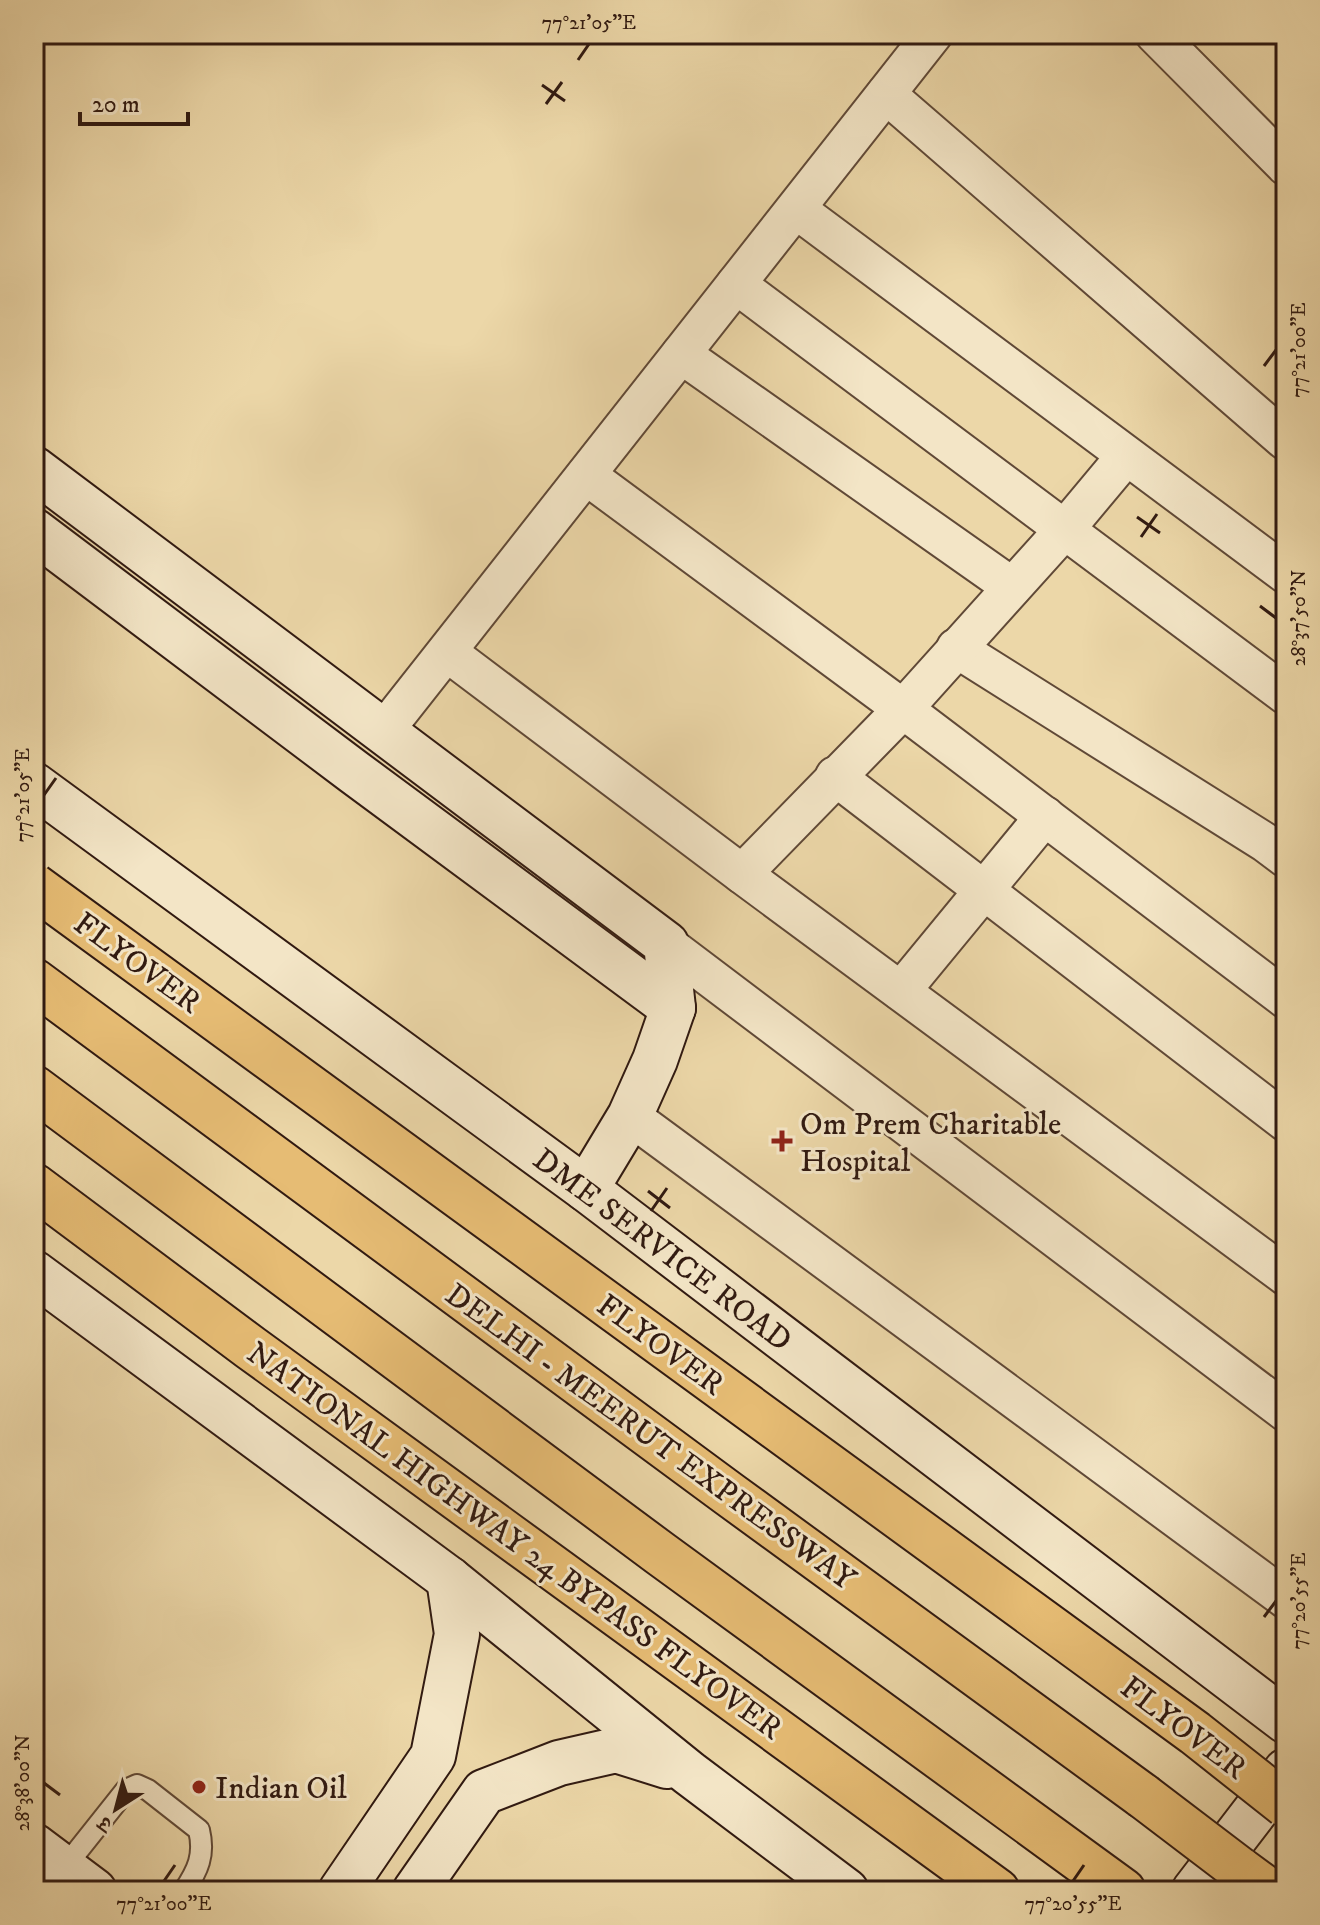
<svg xmlns="http://www.w3.org/2000/svg" width="1320" height="1925" font-family="'IM FELL DW Pica','Noto Serif Devanagari',serif">
<style>
.lines{fill:none;stroke-linecap:round;stroke-linejoin:round}
.lane-casing{stroke:#604937;stroke-width:24}
.street-casing{stroke:#604937;stroke-width:42}
.secondary-casing{stroke:#311a11;stroke-width:48}
.highway-casing{stroke:#311a11;stroke-width:48}
.lane{stroke:#f3e5c6;stroke-width:20}
.street{stroke:#f3e5c6;stroke-width:38}
.secondary{stroke:#f3e5c6;stroke-width:44}
.highway{stroke:#e6bc74;stroke-width:44}
.highway-bridge-casing{stroke:#311a11;stroke-width:48;stroke-linecap:butt}
.highway-bridge{stroke:#e6bc74;stroke-width:44}
.ticks{fill:none;stroke:#311a11;stroke-width:3}
.poi-dot{fill:#8f2418;stroke:#f3e5c6;stroke-width:3}
.labels{text-anchor:middle;stroke-width:6;stroke-linejoin:round;paint-order:stroke}
.street-label{font-size:32px;fill:#311a11;stroke:#f3e5c6}
.poi-label{font-size:32px;fill:#311a11;stroke:#f3e5c6;text-anchor:start}
.neatline{fill:none;stroke:#311a11;stroke-width:3}
.ticks-label{font-size:20px;text-anchor:middle;fill:#311a11}
</style>
<rect width="100%" height="100%" fill="#ecd7a8"/>
<filter id="stains"><feTurbulence type="fractalNoise" baseFrequency=".0025" numOctaves="4"/><feColorMatrix values="0 0 0 0 .2 0 0 0 0 .09 0 0 0 0 .02 0 0 0 .5 -.17"/></filter>
<radialGradient id="worn" r=".72"><stop offset=".6" stop-color="#630" stop-opacity="0"/><stop offset="1" stop-color="#630" stop-opacity=".3"/></radialGradient>
<g class="lines">
<defs>
<path id="lane" d="M64,1868l62,-78 11,-5 11,5 51,40c6,25 -1,40 -15,61"/>
<g id="street">
<polyline points="1155,34 1286,166"/>
<polyline points="886,94 1286,441"/>
<polyline points="796,209 1286,574"/>
<polyline points="736,284 1286,695"/>
<polyline points="681,354 1012,587"/>
<polyline points="586,475 903,709 1286,999"/>
<polyline points="956,648 1266,843 1286,858"/>
<polyline points="447,652 742,874 1286,1276"/>
<polyline points="383,732 933,34"/>
<polyline points="835,776 1286,1122"/>
<polyline points="742,874 903,709 1065,529 1126,456"/>
<polyline points="666,944 1286,1412"/>
<polyline points="901,991 1045,816"/>
<polyline points="630,1116 1286,1599"/>
</g>
<g id="secondary">
<polyline points="34,469 666,944 673,1008 655,1060 630,1116 586,1189"/>
<polyline points="34,531 354,772 673,1008"/>
<polyline points="34,785 586,1189 1286,1721"/>
<polyline points="34,1273 449,1579 689,1773 846,1891"/>
<polyline points="34,1846 94,1891"/>
<polyline points="341,1891 433,1756 457,1634 449,1579"/>
<polyline points="415,1891 484,1792 559,1763 616,1750 667,1766"/>
<polyline points="1194,1891 1286,1771"/>
</g>
<g id="highway">
<polyline points="34,981 729,1494 1143,1796"/>
<polyline points="34,1088 661,1554 1123,1891"/>
<polyline points="34,1186 251,1348 997,1891"/>
<polyline points="1239,1869 1269,1891"/>
</g>
</defs>
<use href="#lane" class="lane-casing"/>
<use href="#street" class="street-casing"/>
<use href="#secondary" class="secondary-casing"/>
<use href="#highway" class="highway-casing"/>
<use href="#lane" class="lane"/>
<use href="#street" class="street"/>
<use href="#secondary" class="secondary"/>
<use href="#highway" class="highway"/>
<defs>
<g id="highway-bridge">
<polyline points="34,886 1195,1733 1286,1805"/>
<polyline points="1143,1796 1239,1869"/>
</g>
</defs>
<use href="#highway-bridge" class="highway-bridge-casing"/>
<use href="#highway-bridge" class="highway-bridge"/>
</g>
<path class="ticks" d="M578,60l11,-16M542,85l23,16M546,104l16,-22M1264,366l12,-16M1137,517l23,16M1141,537l16,-23M1260,606l16,12M44,795l12,-17M648,1191l22,17M651,1211l16,-23M1264,1617l12,-16M44,1783l16,12M164,1881l11,-16M1073,1881l11,-16"/>
<g class="poi-dot">
<path d="M778 1129h8v8h8v8h-8v8h-8v-8h-8v-8h8z"/>
<circle cx="199" cy="1787" r="8"/>
</g>
<g class="labels">
<g class="street-label">
<text transform="translate(138 962) rotate(36)" y="11">FLYOVER</text>
<text transform="translate(663 1249) rotate(37)" y="11">DME SERVICE ROAD</text>
<text transform="translate(661 1344) rotate(36)" y="11">FLYOVER</text>
<text transform="translate(651 1436) rotate(36)" y="11">DELHI - MEERUT EXPRESSWAY</text>
<text transform="translate(515 1540) rotate(36)" y="11">NATIONAL HIGHWAY 24 BYPASS FLYOVER</text>
<text transform="translate(1184 1727) rotate(37)" y="11">FLYOVER</text>
</g>
<g class="poi-label">
<text x="800" y="1134">Om Prem Charitable<tspan x="800" dy="37">Hospital</tspan></text>
<text x="215" y="1798">Indian Oil</text>
</g>
</g>
<rect width="1320" height="1925" fill="none" stroke="#ecd7a8" stroke-width="88"/>
<g transform="translate(116 1809) rotate(216)" stroke="#f3e5c6" stroke-width="6" paint-order="stroke">
<path d="M0-6L14 30L0 20L-14 30Z" fill="#311a11"/>
<text y="-12" font-size="22" font-weight="bold" text-anchor="middle" fill="#311a11">उ</text>
</g>
<path d="M80 112v12h108v-12" fill="none" stroke="#311a11" stroke-width="4"/>
<text x="92" y="112" font-size="24" fill="#311a11" stroke="#f3e5c6" stroke-width="6" paint-order="stroke">20 m</text>
<rect x="44" y="44" width="1232" height="1837" class="neatline"/>
<g class="ticks-label">
<text x="589" y="29">77°21'05"E</text>
<text transform="translate(1298 350) rotate(-90)" y="7">77°21'00"E</text>
<text transform="translate(1298 618) rotate(-90)" y="7">28°37'50"N</text>
<text transform="translate(22 795) rotate(-90)" y="7">77°21'05"E</text>
<text transform="translate(1298 1601) rotate(-90)" y="7">77°20'55"E</text>
<text transform="translate(22 1783) rotate(-90)" y="7">28°38'00"N</text>
<text x="164" y="1910">77°21'00"E</text>
<text x="1073" y="1910">77°20'55"E</text>
</g>
<rect width="100%" height="100%" filter="url(#stains)"/>
<rect width="100%" height="100%" fill="url(#worn)"/>
</svg>
